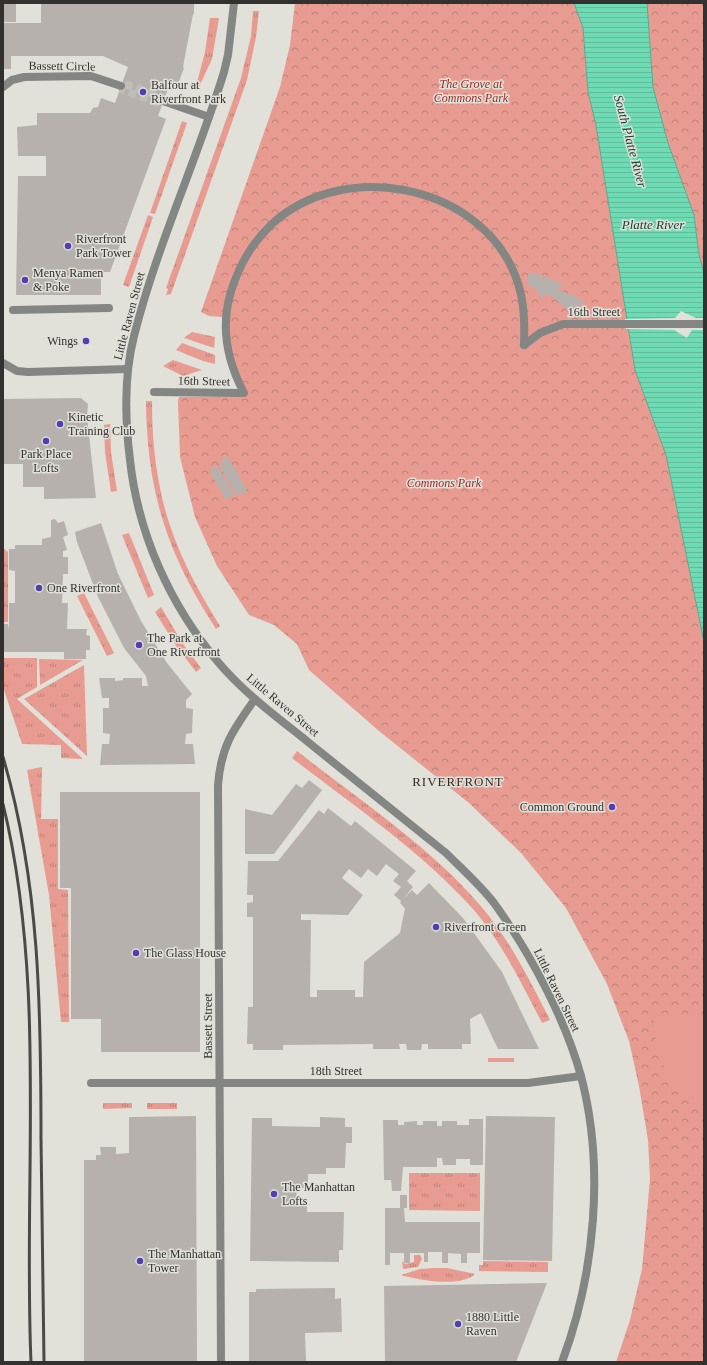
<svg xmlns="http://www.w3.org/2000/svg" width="707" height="1365" font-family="'Times New Roman',serif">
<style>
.grass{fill:url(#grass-tufts)}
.park{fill:url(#park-crowns)}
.garden{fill:#e89c91}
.water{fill:url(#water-rules);stroke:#5ca88c}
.pier{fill:#e1e0d9}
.building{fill:#b6b1ac;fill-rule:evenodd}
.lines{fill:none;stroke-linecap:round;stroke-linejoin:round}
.street-tunnel{stroke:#bebdb7;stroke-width:8;stroke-dasharray:8 4;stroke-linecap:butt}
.street{stroke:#848683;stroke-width:8}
.rail{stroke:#4b4a47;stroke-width:3}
.poi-dot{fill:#513eb5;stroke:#e1e0d9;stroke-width:1.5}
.labels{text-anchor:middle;stroke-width:3;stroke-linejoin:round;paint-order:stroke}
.street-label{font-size:12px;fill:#32312f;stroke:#e1e0d9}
.park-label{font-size:12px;font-style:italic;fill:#982b22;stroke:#e1e0d9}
.poi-label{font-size:12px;fill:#32312f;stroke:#e1e0d9;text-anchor:start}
.water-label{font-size:13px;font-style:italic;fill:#124232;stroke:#e1e0d9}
.neighbourhood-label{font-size:13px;letter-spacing:1px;fill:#2f2e28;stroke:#e1e0d9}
</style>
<defs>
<pattern id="grass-tufts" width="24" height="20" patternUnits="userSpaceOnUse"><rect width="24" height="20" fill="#e89c91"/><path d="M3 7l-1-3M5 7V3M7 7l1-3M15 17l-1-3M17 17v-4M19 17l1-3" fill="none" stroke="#bd8077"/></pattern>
<pattern id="park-crowns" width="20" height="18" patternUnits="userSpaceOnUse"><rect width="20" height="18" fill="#e89c91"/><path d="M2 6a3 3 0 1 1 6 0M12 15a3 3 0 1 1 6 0" fill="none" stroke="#bd8077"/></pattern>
<pattern id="water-rules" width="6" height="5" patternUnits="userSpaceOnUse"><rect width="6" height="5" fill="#6edbb4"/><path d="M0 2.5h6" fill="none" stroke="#60bc9b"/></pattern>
</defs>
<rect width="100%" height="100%" fill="#e1e0d9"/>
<g class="grass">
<polygon points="253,11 259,11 256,37 247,80 171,294 166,295 168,289 166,288 241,78 251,36"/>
<polygon points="210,18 219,18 212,59 198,89 195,90 205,52"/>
<polygon points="182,121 187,123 155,214 150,213"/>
<polygon points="148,215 153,217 129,287 123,285"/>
<polygon points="192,332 215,337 214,348 184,338"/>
<polygon points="182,343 215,355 215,364 203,361 176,350"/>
<polygon points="173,360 202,370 183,376 163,366"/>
<path d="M146,401h6c0,28 2,55 7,82 9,52 34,100 61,143l-4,3c-49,-76 -69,-136 -70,-228z"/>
<polygon points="110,424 111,452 117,491 111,492 105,452 104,425"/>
<polygon points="129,533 154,595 148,598 122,535"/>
<polygon points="3,548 8,552 8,622 3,622"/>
<polygon points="84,593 114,653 107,656 77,596"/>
<polygon points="161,607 183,644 201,668 196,672 177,647 155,612"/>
<polygon points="3,658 37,658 37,687 17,699 83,759 61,758 61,745 22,744 3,687"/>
<polygon points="39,659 83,660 40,685"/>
<polygon points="84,665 87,756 24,699"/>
<path d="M297,751c62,49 130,93 182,153 30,34 50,75 71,116l-8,3c-20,-38 -40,-81 -69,-114 -52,-58 -119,-103 -181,-151z"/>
<polygon points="42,767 41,819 58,819 58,889 68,890 69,1022 61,1022 49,895 27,770"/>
<rect x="488" y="1058" width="26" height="4"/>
<polygon points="103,1103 132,1103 132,1108 103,1109"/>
<rect x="147" y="1103" width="30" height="6"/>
<polygon points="409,1173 480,1173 480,1211 409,1210"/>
<polygon points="414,1255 420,1255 422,1259 418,1267 403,1269 402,1261 405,1264 414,1262"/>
<polygon points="483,1261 548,1262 548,1272 479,1271 479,1265 483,1265"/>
<path d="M433,1268h14l28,6c-15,14 -56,6 -74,1l19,-6z"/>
</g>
<g class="park">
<path d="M295,3h279l9,25 5,64 8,33 39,245 31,85 38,187v720h-88l14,-42 12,-51 8,-90 -2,-39 -9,-54 -10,-45 -22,-57 -41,-76 -45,-55 -52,-50 -90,-72 -70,-61 -12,-26 -23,-19 -25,-10 -32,-49 -22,-49 -15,-60 -2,-55 1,-5 63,-1c-11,-28 -21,-48 -20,-79l-13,-1 -8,-4 79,-225 10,-42z"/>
<polygon points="647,3 704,3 704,273 699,255 694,215 668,143 653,87"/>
</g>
<path class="garden" d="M700,1016l4,16v83c-33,-21 -49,-60 -51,-98z"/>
<polygon class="water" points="574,3 647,3 653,87 668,143 694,215 699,255 704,273 704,642 666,455 635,370 596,125 588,92 583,28"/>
<polygon class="pier" points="681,311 696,318 704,318 704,330 692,330 687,338 674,330 626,329 625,319 675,318"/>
<g class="building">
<rect x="3" y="3" width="13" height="19"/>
<polygon points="41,3 194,3 194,14 193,14 183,67 184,68 178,84 171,81 169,86 158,116 166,119 110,272 101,272 101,295 16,295 18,176 46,176 46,156 18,156 17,127 37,125 37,113 90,113 93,108 98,107 101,98 115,103 128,67 103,56 11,56 11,69 3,69 3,23 41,23"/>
<polygon points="528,273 541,275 556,281 563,286 557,289 575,296 586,304 567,309 549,294 541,298 535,288 527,284"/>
<polygon points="81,398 88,404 87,417 96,498 44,499 44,487 23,487 23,464 3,464 3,399"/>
<polygon points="227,455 248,492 236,495 219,465"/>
<polygon points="217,466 234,495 226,500 209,470"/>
<polygon points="55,519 58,523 64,521 68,535 63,537 67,550 63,551 63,557 68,557 68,574 63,574 62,603 68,603 67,629 87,629 86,635 90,636 90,650 86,650 86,659 64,659 64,652 3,652 3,624 8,624 9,629 9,603 15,603 15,571 9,570 9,549 15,549 15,545 42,545 42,539 51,537 51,520"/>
<polygon points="101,523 118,574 141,621 167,663 192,694 186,700 186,708 193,709 192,733 186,734 185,744 193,744 195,764 100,765 102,744 109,744 110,734 103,733 103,708 109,708 109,698 102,698 99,678 115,678 115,681 123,680 123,678 142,678 142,686 148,686 146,676 124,648 98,597 77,542 75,532"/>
<polygon points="309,780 322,790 274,854 245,854 245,809 272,815 296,784 302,788"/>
<polygon points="60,792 200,792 200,1052 101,1052 101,1019 71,1019 71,888 60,888"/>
<path d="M328,808l23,18 4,-5 61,50 -9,10 6,6 -10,12 9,-9 5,5 12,-12 34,35 39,54 37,77h-41l-17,-36 -11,6 1,25h-9v5h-34v-5h-6l-1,6h-14l-1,-6h-7l1,5h-27v-5l-90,1v5h-30v-6h-6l1,-37h5v-90h-6v-14l6,-1v-7h-6l1,-34h30l41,-51 5,4zM386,864l13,10 -6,7 8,6 -7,8 7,6 -1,2 5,5 -5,25 -36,29 -1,35h-8v-7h-38v7h-7l1,-77h-10v-6l47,1 15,-20 -21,-17 7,-9 12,9 7,-9 9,7z"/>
<polygon points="196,1116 197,1362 84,1362 84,1160 96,1160 96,1155 101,1155 100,1147 116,1147 116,1154 129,1153 129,1117"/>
<polygon points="486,1116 555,1117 552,1261 483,1260"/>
<polygon points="320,1117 345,1118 345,1127 352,1127 352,1143 346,1143 345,1168 326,1168 326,1174 308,1174 308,1188 297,1188 296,1199 307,1199 307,1212 344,1212 343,1250 339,1250 339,1262 250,1261 252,1118 272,1118 272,1126 320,1127"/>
<polygon points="469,1119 483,1119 483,1165 470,1165 470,1159 456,1159 456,1165 443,1165 442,1158 437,1158 437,1167 403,1167 401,1191 392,1191 391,1180 384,1180 383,1120 398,1120 398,1125 404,1125 404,1122 417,1121 417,1125 423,1125 423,1121 437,1121 437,1126 442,1126 442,1121 457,1121 457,1125 469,1125"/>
<polygon points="400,1195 407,1195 407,1208 404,1208 405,1222 480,1222 480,1253 467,1253 467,1263 461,1263 461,1254 448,1253 448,1263 442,1263 442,1252 428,1252 428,1262 424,1262 424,1253 410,1253 410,1263 404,1263 404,1253 390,1253 390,1265 385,1265 385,1208 400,1208"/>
<polygon points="547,1283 516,1362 385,1362 384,1286"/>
<polygon points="335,1288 335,1299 341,1298 342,1332 305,1333 306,1362 249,1362 249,1292 256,1292 256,1289"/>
</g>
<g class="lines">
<polygon class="street-tunnel" points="125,84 162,97 163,101 159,103 123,90 121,86"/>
<g class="street">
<path d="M234,3l-6,52 -4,17c-27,88 -67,173 -90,264 -10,39 -9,84 -4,124 8,74 40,145 88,202 26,31 59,55 90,80 46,37 92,74 138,111 16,16 34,32 48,50 35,48 71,115 87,173 24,91 14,198 -19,286"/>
<polyline points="3,87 12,80 24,77 91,76 121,86"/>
<polyline points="163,101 209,117"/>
<polyline points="13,310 109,308"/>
<polyline points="524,345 540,333 563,324 704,324"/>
<polyline points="3,363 17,371 28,372 128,369"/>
<path d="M154,392l90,1c-19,-36 -25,-74 -9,-113 8,-22 21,-41 38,-57 70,-63 199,-40 239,45 12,25 13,50 12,77"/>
<polyline points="91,1083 528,1083 581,1076"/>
<path d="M221,1362l-3,-577c3,-39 15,-55 37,-86"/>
</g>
<g class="rail">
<path d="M3,757c37,126 38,252 38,382 1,74 2,149 3,223"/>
<path d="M3,804c44,180 20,374 28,558"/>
</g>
</g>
<g class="poi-dot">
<circle cx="143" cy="92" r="4"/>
<circle cx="68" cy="246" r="4"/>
<circle cx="25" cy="280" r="4"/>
<circle cx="86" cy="341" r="4"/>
<circle cx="60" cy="424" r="4"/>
<circle cx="46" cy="441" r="4"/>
<circle cx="39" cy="588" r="4"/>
<circle cx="139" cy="645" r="4"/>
<circle cx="612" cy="807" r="4"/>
<circle cx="436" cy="927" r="4"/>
<circle cx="136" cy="953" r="4"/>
<circle cx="274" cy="1194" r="4"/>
<circle cx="140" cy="1261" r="4"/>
<circle cx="458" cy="1324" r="4"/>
</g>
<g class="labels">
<g class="street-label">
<text transform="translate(62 66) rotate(1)" y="4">Bassett Circle</text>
<text x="594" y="316">16th Street</text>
<text transform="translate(129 316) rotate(-75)" y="4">Little Raven Street</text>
<text transform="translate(204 381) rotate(1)" y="4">16th Street</text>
<text transform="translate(283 705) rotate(40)" y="4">Little Raven Street</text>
<text transform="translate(557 990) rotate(64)" y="4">Little Raven Street</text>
<text transform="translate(208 1026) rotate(-90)" y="4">Bassett Street</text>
<text x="336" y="1075">18th Street</text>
</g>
<g class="park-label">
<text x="471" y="88">The Grove at<tspan x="471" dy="14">Commons Park</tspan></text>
<text x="444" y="487">Commons Park</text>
</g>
<g class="poi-label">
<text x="151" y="89">Balfour at<tspan x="151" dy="14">Riverfront Park</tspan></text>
<text x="76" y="243">Riverfront<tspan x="76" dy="14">Park Tower</tspan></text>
<text x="33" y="277">Menya Ramen<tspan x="33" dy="14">&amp; Poke</tspan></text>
<text x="78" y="345" text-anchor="end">Wings</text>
<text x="68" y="421">Kinetic<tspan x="68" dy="14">Training Club</tspan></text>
<text x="46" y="458" text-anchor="middle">Park Place<tspan x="46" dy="14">Lofts</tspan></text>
<text x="47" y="592">One Riverfront</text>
<text x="147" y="642">The Park at<tspan x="147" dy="14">One Riverfront</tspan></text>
<text x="604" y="811" text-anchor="end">Common Ground</text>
<text x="444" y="931">Riverfront Green</text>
<text x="144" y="957">The Glass House</text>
<text x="282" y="1191">The Manhattan<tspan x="282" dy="14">Lofts</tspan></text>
<text x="148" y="1258">The Manhattan<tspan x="148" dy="14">Tower</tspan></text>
<text x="466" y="1321">1880 Little<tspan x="466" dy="14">Raven</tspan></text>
</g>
<g class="water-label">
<text transform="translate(631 141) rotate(75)" y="5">South Platte River</text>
<text x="653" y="229">Platte River</text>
</g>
<g class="neighbourhood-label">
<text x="458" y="786">RIVERFRONT</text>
</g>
</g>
<rect width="707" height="1365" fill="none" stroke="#32312f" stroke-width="8"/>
</svg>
